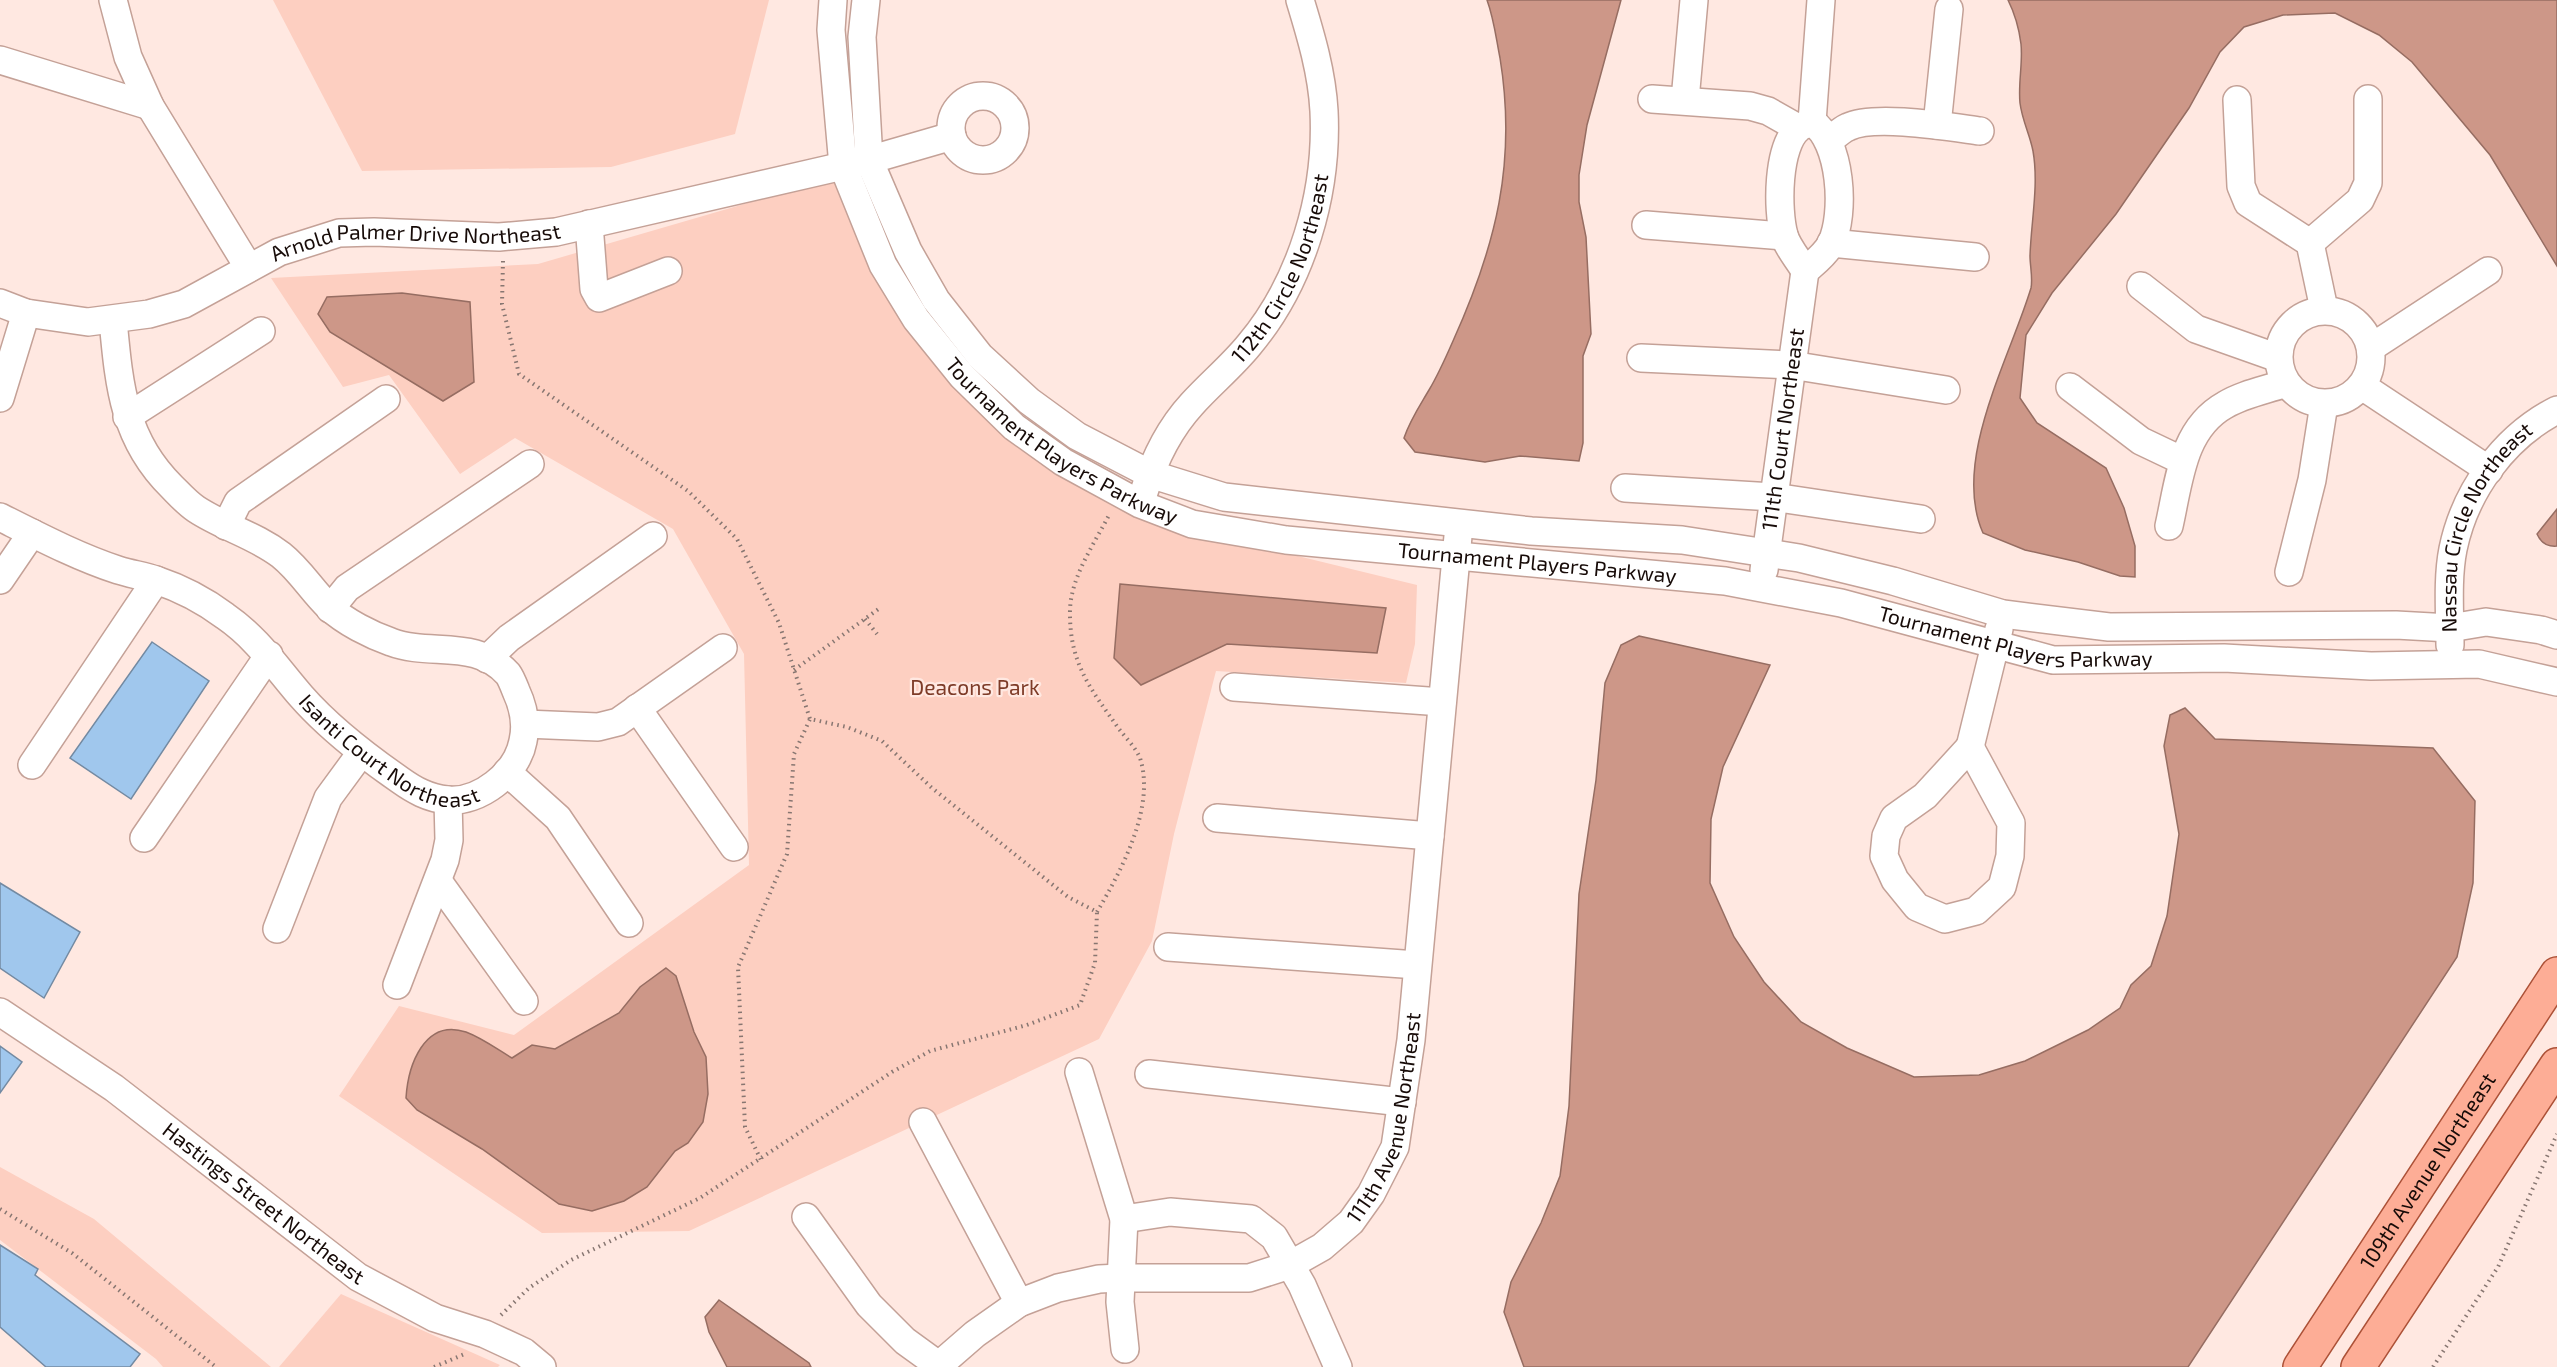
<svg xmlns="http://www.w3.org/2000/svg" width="2557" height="1367" font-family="'Exo 2',sans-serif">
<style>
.green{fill:#fdcfc1}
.water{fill:#cd9788;stroke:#966d62;stroke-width:1.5}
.building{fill:#a0c7ed;stroke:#738aa2;stroke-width:1.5}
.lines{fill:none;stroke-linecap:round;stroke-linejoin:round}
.minor-casing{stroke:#c4a197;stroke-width:30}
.major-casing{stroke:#ac5137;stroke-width:36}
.path{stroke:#877671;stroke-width:4;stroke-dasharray:1.5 4.5;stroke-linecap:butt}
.minor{stroke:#fff;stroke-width:27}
.major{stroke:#fdad96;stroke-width:33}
.labels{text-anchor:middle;stroke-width:4.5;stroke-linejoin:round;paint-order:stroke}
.street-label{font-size:21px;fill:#170b08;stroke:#ffe8e1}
.park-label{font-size:21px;fill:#7e3b27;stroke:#ffe8e1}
</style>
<rect width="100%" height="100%" fill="#ffe8e1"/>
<g class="green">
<polygon points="273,0 769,0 735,134 611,167 362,171"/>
<polygon points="820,182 834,182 953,384 1211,535 1417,585 1415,644 1406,683 1216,671 1174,834 1152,941 1099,1039 689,1231 542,1233 339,1096 399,1006 514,1035 749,865 744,654 673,529 515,438 460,474 389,375 343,387 271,278 538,264"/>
<polygon points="0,1167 94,1219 271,1367 163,1367 156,1359 0,1240"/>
<polygon points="341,1294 500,1365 498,1367 279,1367"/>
</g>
<g class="water">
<path d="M1487,0h134l-34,125 -8,50v27l7,35 5,97 -8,22v87l-4,18 -59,-5 -35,6 -70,-10 -11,-14c6,-18 15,-31 25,-48 9,-15 17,-33 24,-49 43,-95 64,-179 47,-283 -4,-20 -6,-39 -13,-58z"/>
<path d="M2008,0h549v266l-67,-111 -78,-93 -33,-27 -44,-22 -52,2 -39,12 -24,25 -31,56 -73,106 -64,79 -26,42 -6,63 17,25 69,45 18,40 11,38v31l-15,-1 -42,-14 -53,-12 -42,-17c-32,-72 27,-175 48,-245 2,-10 -1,-22 -1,-32 1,-34 9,-71 3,-105 -3,-16 -11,-31 -13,-48 -2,-20 3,-40 1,-59 -2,-16 -6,-30 -13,-44z"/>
<polygon points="402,293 470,302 474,382 443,401 330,332 318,314 327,297"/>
<path d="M2557,509v37c-10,1 -16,-3 -20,-12z"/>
<polygon points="1120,584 1386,608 1377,653 1227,644 1141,685 1114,658"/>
<polygon points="1639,636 1770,665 1723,767 1711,819 1710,883 1734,937 1764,982 1801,1022 1847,1048 1914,1077 1979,1075 2025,1061 2088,1030 2120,1008 2131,985 2151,966 2167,916 2179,834 2164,746 2170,715 2185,708 2215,739 2433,748 2475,801 2473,883 2457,957 2188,1367 1524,1367 1504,1312 1511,1282 1541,1223 1560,1176 1569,1106 1579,894 1596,780 1605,683 1621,645"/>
<path d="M666,968l10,8 18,56 12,25 2,37 -5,28 -15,21 -13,8 -28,36 -23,14 -32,10 -33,-7 -77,-55 -65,-39 -11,-12c2,-32 18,-80 60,-66 16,6 31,17 46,26l20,-13 23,4 64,-36 21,-26z"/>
<polygon points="719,1300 809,1363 811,1367 727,1367 709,1332 705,1317"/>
</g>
<g class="building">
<polygon points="152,642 209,681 131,799 70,758"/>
<polygon points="0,883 80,932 44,998 0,968"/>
<polygon points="0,1046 22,1062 0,1093"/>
<polygon points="0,1245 38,1269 35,1275 140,1354 130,1367 46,1367 0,1327"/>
</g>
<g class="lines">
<defs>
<g id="minor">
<polyline points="113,0 128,57 150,106 249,268"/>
<path id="s1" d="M833,0l-2,30 12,136 40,99 33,54 46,57 52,51 49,35 77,42 52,20 94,16 439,41 116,22 212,57 171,-2 147,8 108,-2 78,18"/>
<polyline points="866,0 862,37 869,160 908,251 936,300 980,356 1029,401 1077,436 1150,474 1224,497 1531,531 1682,540 1799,558 1893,581 2003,614 2109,627 2396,625 2450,628 2486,622 2541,630 2557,635"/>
<polyline points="0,60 150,106"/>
<circle cx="983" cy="128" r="32"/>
<polyline points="1652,99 1750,106 1768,111 1798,128"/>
<polyline points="1685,100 1694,0"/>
<polyline points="2237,100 2241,186 2248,203 2310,243 2324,309"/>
<polyline points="1812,122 1821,0"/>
<polyline points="1937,125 1949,9"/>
<path d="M1829,141c6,-5 12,-11 19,-14 26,-13 102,0 132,4"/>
<polyline points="589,224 594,289 599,298 668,271"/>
<polyline points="1646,225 1784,236"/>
<polyline points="1831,243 1975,257"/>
<polyline points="2310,243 2360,200 2368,183 2368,99"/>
<path d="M1805,271c9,-8 20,-16 26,-27 15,-30 10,-104 -19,-122"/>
<path d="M1805,271c-6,-11 -18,-24 -21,-36 -7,-25 -7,-90 15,-107 3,-3 9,-4 13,-6"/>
<polyline points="2141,286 2196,329 2278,358"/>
<path id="s2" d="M0,303l26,10 62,9 61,-8 35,-10 95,-52 60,-19 35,-1 125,5 57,-5 313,-72 83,-24"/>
<circle cx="2325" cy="357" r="46"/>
<polyline points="2372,347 2488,271"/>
<polyline points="1641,358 1791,365 1946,390"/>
<polyline points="2362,386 2489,470"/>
<polyline points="2070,387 2141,441 2183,461"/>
<polyline points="0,398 26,313"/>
<polyline points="127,417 261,331"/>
<polyline points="1625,488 1773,497 1921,519"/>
<path id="s3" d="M1144,492c10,-32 25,-63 48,-88 18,-20 40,-38 57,-59 53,-63 79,-152 75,-234 -2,-38 -13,-75 -24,-111"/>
<path id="s4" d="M0,517c38,19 78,40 118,53 13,4 26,6 38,10 24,8 49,21 69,36 32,22 51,51 76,80 28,32 63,59 99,84 14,10 28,18 47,20 32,3 70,-26 76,-59 4,-17 0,-35 -7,-50 -2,-5 -5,-13 -8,-17 -32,-36 -78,-17 -117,-32 -20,-7 -46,-20 -62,-35 -17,-16 -28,-36 -48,-52 -26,-20 -58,-28 -85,-46 -9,-6 -17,-15 -24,-22 -49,-48 -53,-103 -59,-167"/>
<polyline points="226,526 238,502 386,399"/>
<path d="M2169,526c10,-44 13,-97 56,-121 18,-11 41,-15 61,-22"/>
<path id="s5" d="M1764,570l41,-299"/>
<polyline points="2289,572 2312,480 2324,404"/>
<polyline points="0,580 32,533"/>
<polyline points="330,609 347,588 530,464"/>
<path id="s6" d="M2450,645c0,-31 -3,-66 3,-96 12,-58 51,-112 104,-139"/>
<polyline points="487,659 509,638 653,536"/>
<polyline points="1234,687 1442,702"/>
<polyline points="637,708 734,847"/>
<polyline points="525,724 598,727 618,722 723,648"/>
<polygon points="1970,747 2011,823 2010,856 2002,887 1976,911 1945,919 1917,907 1895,880 1884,856 1886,836 1894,818 1925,796"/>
<polyline points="1970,747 1999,629"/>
<polyline points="32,765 156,580"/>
<polyline points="507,772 558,818 629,923"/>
<polyline points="1217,818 1430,836"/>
<polyline points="144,838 269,655"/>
<polyline points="438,881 524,1001"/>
<polyline points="277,929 328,798 361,753"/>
<polyline points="1168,947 1417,965"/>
<polyline points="397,985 445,860 449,840 448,800"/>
<path id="s7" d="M0,1012l114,76 244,189 77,41 50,16 39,18 18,15"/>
<polyline points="1079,1072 1124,1219 1120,1302 1125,1349"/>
<polyline points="1149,1074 1402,1102"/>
<polyline points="923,1122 1019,1303"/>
<polyline points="806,1217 869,1305 905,1341 938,1365"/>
<polyline points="1124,1219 1170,1212 1251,1219 1274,1237 1302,1285 1338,1367"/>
<path id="s8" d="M937,1367l38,-33 44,-31 39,-15 41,-9 21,-1h129l41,-13 32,-18 29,-25 20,-28 24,-47 16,-107 47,-504"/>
</g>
<g id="major">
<path id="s9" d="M2300,1367l257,-393"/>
<polyline points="2358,1367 2557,1065"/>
</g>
</defs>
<use href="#minor" class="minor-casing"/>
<use href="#major" class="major-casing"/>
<g class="path">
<polyline points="503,261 502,304 519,374 688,491 737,539 779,623 810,719"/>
<polyline points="865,619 877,634"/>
<polyline points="794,670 880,608"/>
<path d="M1097,912c24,-41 59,-105 43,-154 -4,-10 -14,-20 -21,-29 -29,-41 -50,-66 -49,-119 1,-34 25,-67 40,-97"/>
<polyline points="0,1209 72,1253 216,1367"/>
<polyline points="501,1315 529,1288 571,1260 700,1198 892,1072 930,1051 1027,1025 1080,1005 1095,963 1097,912 1068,897 932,788 882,741 847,727 810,719 794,754 787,854 738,967 745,1127 761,1160"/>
<polyline points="434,1367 467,1353"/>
<polyline points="2433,1367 2498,1267 2557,1134"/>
</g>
<use href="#minor" class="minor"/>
<use href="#major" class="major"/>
</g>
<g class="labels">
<g class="street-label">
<text dy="7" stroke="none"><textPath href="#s2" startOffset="435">Arnold Palmer Drive Northeast</textPath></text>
<text dy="7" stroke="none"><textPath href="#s3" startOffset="267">112th Circle Northeast</textPath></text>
<text dy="7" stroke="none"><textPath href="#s5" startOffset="142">111th Court Northeast</textPath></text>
<text dy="7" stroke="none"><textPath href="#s1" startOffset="530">Tournament Players Parkway</textPath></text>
<text dy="7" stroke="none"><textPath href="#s6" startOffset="128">Nassau Circle Northeast</textPath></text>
<text dy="7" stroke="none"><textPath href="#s1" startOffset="1034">Tournament Players Parkway</textPath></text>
<text dy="7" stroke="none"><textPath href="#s1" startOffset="1520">Tournament Players Parkway</textPath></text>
<text dy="7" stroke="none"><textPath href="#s4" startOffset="466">Isanti Court Northeast</textPath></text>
<text dy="7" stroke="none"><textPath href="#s8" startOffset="568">111th Avenue Northeast</textPath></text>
<text dy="7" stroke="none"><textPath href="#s9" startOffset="234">109th Avenue Northeast</textPath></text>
<text dy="7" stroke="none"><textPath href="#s7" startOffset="326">Hastings Street Northeast</textPath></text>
</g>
<g class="park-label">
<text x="975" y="695">Deacons Park</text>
</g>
</g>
</svg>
